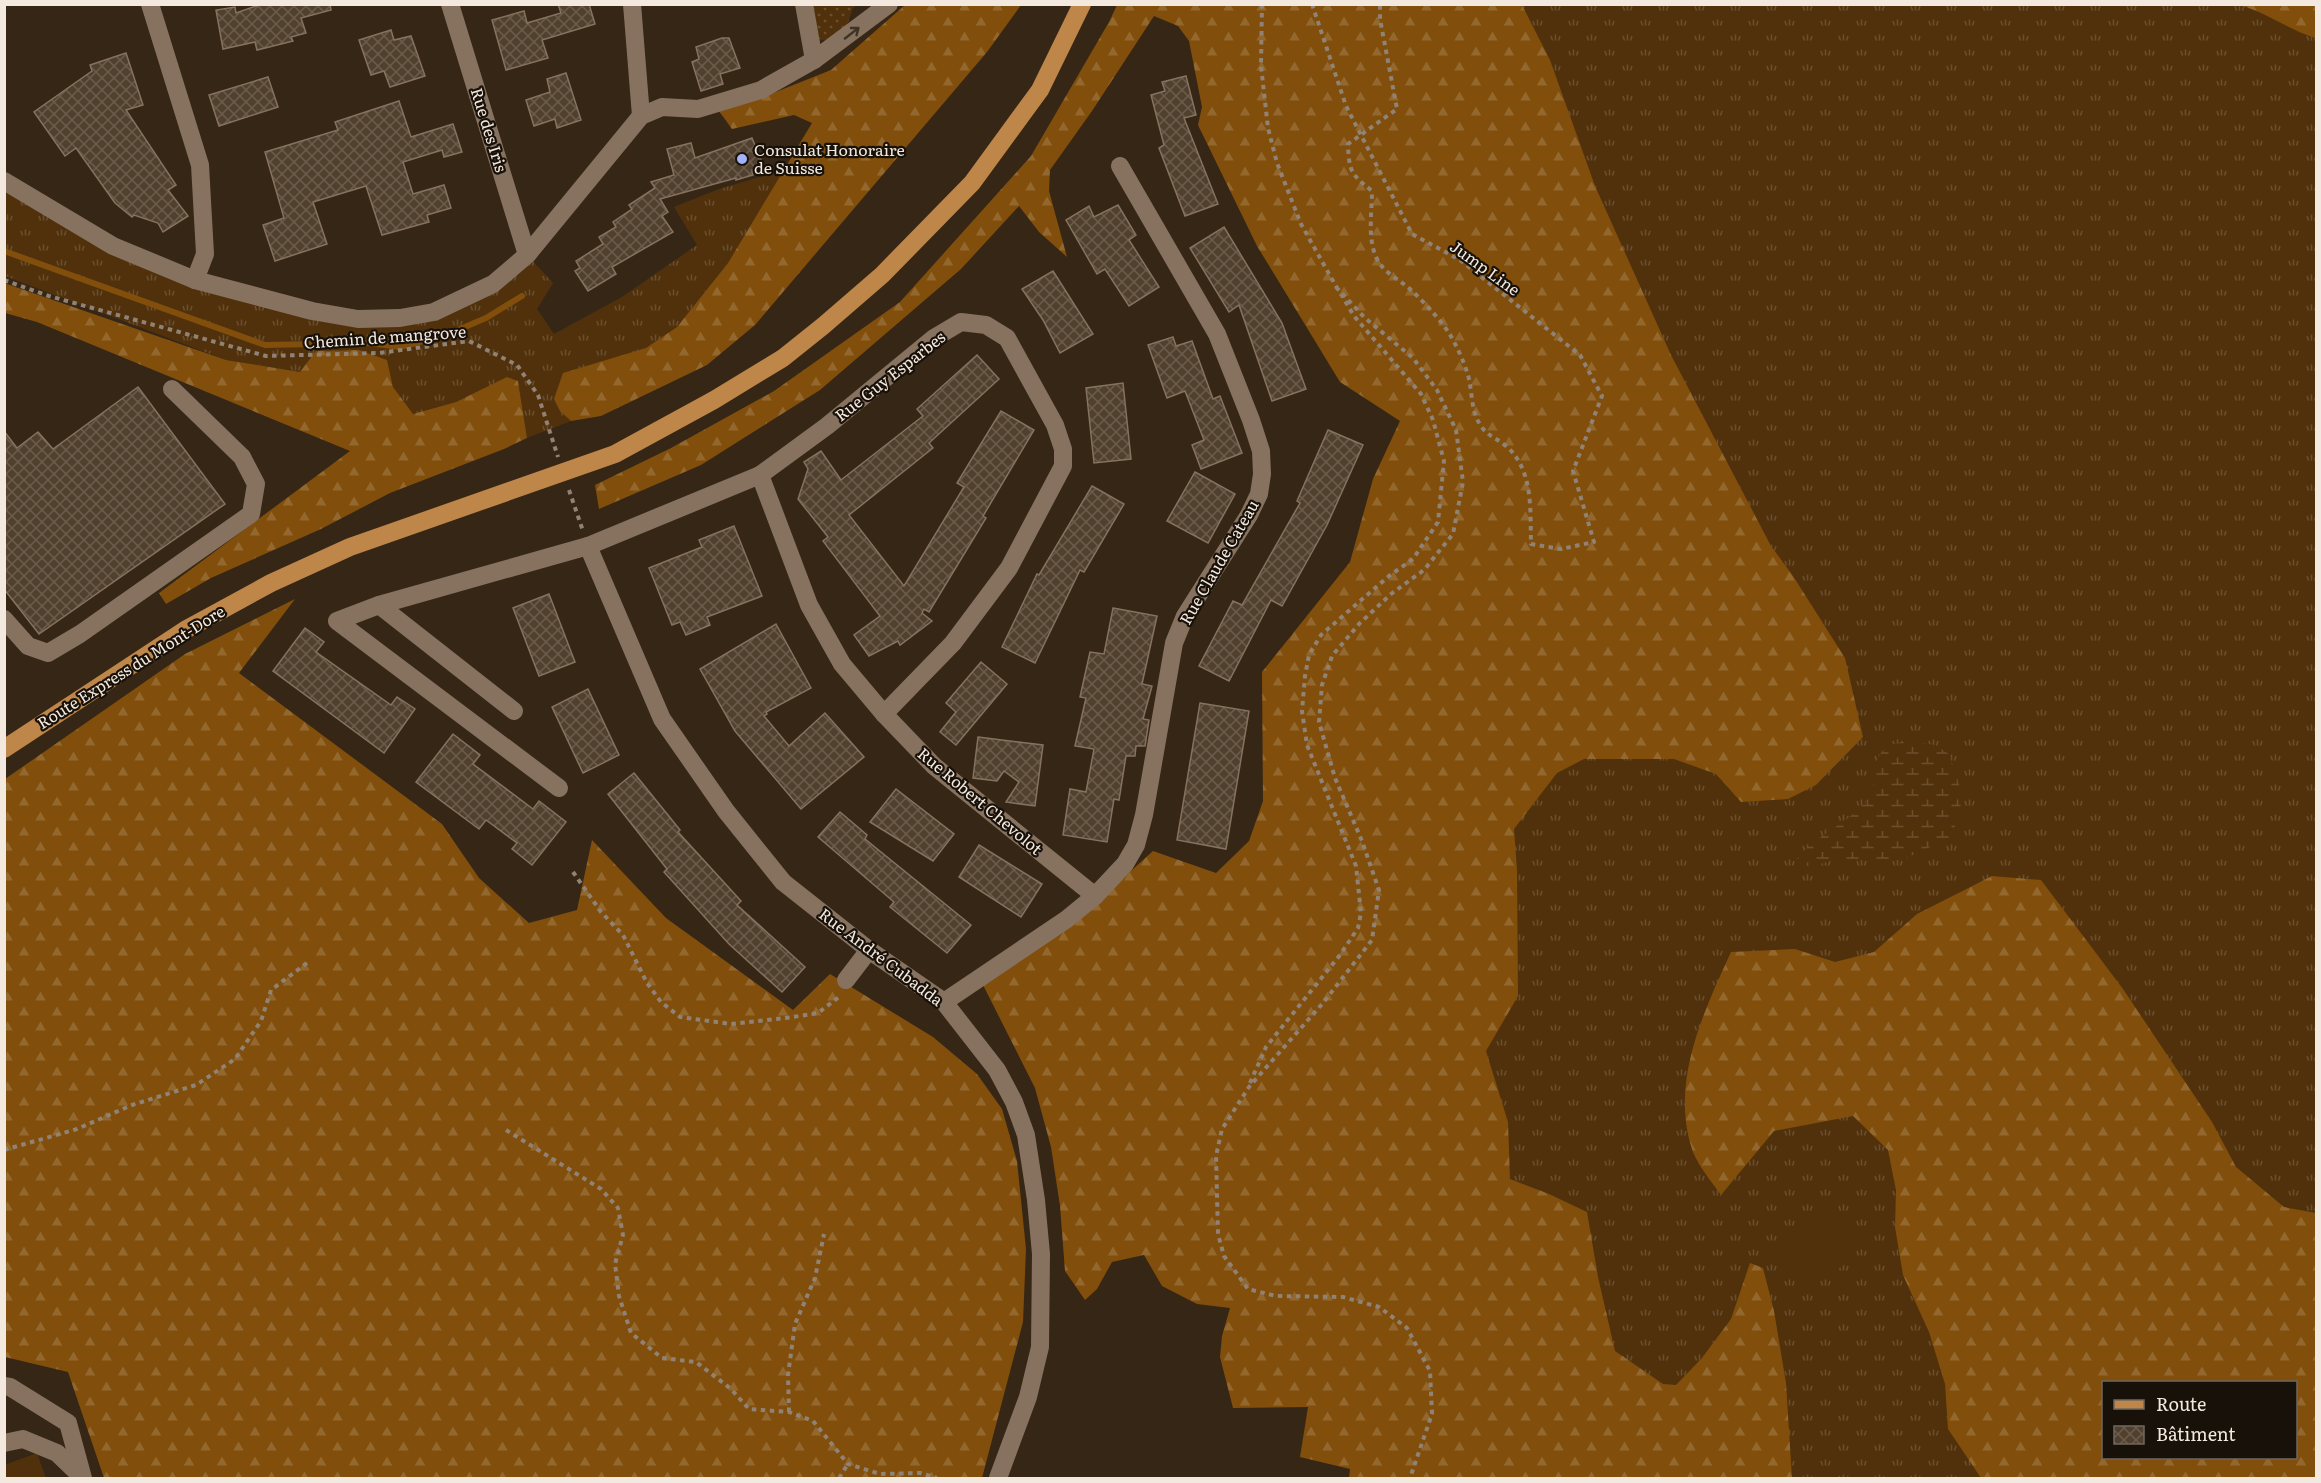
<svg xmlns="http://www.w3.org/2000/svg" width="2321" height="1483" font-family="Literata,serif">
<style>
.grass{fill:url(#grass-tufts);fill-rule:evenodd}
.forest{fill:url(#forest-firs);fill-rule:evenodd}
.wetland{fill:url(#wetland-marsh)}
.park{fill:url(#park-dots)}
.pitch{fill:#50310c}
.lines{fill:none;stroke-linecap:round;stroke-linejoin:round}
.stream{stroke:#814e0b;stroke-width:6}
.building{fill:url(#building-cross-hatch);stroke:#86725f;stroke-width:1.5}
.path{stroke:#908375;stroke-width:4;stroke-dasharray:4.5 4.5;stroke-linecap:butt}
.minor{stroke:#86725f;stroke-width:18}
.major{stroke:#be8648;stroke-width:18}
.oneway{stroke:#3e3327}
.poi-dot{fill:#a4b2fc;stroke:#181109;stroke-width:2}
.labels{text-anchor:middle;stroke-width:4.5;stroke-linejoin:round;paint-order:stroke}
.street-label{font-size:16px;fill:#f4e9df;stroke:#181109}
.poi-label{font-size:16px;fill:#f4e9df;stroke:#181109;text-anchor:start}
</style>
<defs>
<pattern id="grass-tufts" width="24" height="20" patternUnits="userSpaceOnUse" patternTransform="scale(1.5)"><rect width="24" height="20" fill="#50310c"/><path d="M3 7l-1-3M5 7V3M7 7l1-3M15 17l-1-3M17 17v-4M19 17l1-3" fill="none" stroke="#6a4f2f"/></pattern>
<pattern id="forest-firs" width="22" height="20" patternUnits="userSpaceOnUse" patternTransform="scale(1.5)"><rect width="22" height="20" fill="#814e0b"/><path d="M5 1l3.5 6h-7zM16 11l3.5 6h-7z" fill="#93682e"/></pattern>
<pattern id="wetland-marsh" width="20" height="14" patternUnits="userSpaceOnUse" patternTransform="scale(1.5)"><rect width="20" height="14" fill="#50310c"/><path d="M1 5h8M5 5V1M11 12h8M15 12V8" fill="none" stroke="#6a4f2f"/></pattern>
<pattern id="park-dots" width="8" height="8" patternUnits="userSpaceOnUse" patternTransform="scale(1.5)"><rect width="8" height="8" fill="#50310c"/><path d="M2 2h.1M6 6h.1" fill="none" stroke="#6a4f2f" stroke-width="1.8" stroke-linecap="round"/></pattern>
<pattern id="building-cross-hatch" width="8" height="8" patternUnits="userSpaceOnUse" patternTransform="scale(1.5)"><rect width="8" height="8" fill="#51402e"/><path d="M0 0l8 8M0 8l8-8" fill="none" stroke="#6b5c4c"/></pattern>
</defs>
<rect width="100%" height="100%" fill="#362615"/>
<g class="grass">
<path d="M1325,5h991v1473h-863l25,-927zM2104,1382h192v76h-192z"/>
<polygon points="784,170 728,263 677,327 560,411 571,421 527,438 518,381 508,377 456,402 413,414 393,387 387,360 300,372 226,360 5,276 4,181 113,246 312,311 434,312 527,255 553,283 537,309 554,334 622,297 697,245 674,207 719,189"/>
</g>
<g class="forest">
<polygon points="905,5 1021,5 987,52 755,325 707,365 601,416 571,421 560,411 554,399 563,373 646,348 677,327 728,263 812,123 794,115 732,129 719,111 756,100 831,70"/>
<polygon points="1117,5 1522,5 1550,60 1595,186 1671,355 1771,546 1793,576 1845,658 1863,737 1816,785 1788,799 1741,802 1716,774 1674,759 1584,759 1557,773 1514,829 1517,870 1518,996 1486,1051 1508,1122 1510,1179 1549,1194 1587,1212 1598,1277 1615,1351 1663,1384 1676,1385 1702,1358 1731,1319 1750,1263 1763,1268 1774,1311 1786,1383 1792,1478 1349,1478 1350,1469 1300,1457 1308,1407 1233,1408 1220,1357 1222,1336 1230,1308 1197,1304 1162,1286 1144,1255 1112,1262 1097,1289 1085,1300 1065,1271 1060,1206 1051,1147 1035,1088 982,983 1081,916 1153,851 1216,873 1249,841 1263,801 1262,672 1350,562 1373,479 1400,421 1340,382 1257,246 1198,125 1202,107 1189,41 1178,26 1154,16 1092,111 1050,170 1049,191 1067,257 1039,232 1019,206 961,269 820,390 701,465 599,509 595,485 671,448 774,391 900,302 1031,156 1109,22"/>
<path d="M2239,5h77v33c-28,-8 -49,-26 -77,-33z"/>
<polygon points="4,283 226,360 300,372 316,351 359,350 387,360 393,387 413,414 456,402 507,377 518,381 527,438 504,449 390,493 321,529 211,578 166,604 159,593 350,451 37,322 5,313"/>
<polygon points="295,599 239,673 442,824 479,878 529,923 577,910 592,840 666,918 793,1010 830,974 933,1037 977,1074 1002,1109 1017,1161 1026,1249 1023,1322 982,1478 104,1478 68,1372 5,1357 5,779 185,654"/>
<path d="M1992,876l49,4 82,109 89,133 24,45 48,40 32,6v265h-335l-33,-49 -3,-45 -16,-52 -26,-57 -8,-48 1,-37 -8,-40 -35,-34 -79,15 -53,64c-9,-13 -22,-28 -28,-43 -24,-68 10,-139 38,-200l64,-3 40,13 39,-10 43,-38zM2296,1382v76h-192v-76z"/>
</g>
<path class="wetland" d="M1909,741l26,4 14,9 14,42 -11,41 -48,22 -23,4 -28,-4h-16l-27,8 -14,-7c19,-25 51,-35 71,-60 10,-12 5,-30 12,-44 2,-4 6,-7 8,-11z"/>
<polygon class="park" points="812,5 857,5 853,8 846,28 828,41 819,39"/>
<g class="pitch">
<path d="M1842,1212c11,13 10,32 7,49l-19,14 -24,4c-16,-9 -24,-18 -24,-36 10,-12 45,-28 60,-31z"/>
<polygon points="37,1453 46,1478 5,1478 4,1465"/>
</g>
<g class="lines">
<polyline class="stream" points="4,251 265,345 369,343 400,347 446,335 486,318 522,296"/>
</g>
<g class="building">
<polygon points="262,4 330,4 331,10 301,18 306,33 291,37 293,41 257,50 255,42 223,49 216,10 235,7 236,13"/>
<polygon points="558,4 589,4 595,24 542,40 548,58 506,70 492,20 524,11 527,23 561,13"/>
<polygon points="391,30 394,40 411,36 425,76 390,87 384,71 371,75 359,40"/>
<polygon points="722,38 729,38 740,68 720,74 723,84 701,91 692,62 699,59 696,47"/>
<polygon points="126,53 143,105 126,110 176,185 168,190 188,216 163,232 158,223 134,215 132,217 115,203 76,148 65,156 34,112 92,71 90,65"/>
<polygon points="566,73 581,120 557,128 555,119 534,126 526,100 550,92 547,79"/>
<polygon points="1186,76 1196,115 1184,118 1218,204 1185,216 1159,148 1164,145 1151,95 1165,91 1162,82"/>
<polygon points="268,77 278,107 219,126 209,95"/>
<polygon points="399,101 411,137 453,124 462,152 444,157 442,150 403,162 413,194 444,185 451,208 427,215 429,222 382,235 366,186 313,202 327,244 275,261 263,225 284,218 265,152 338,130 335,122"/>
<polygon points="752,138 764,167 752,170 753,175 736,180 736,178 660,199 668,212 662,216 673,232 612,267 616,274 588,291 575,271 580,268 576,261 603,244 599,237 616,227 613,222 632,209 629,205 655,188 651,182 674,175 667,149 691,143 695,158"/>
<polygon points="1118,205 1136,235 1129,240 1159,287 1129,306 1105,269 1097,274 1066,220 1089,206 1094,217"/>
<polygon points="1224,227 1282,323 1306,389 1272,401 1239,305 1229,312 1190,248"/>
<polygon points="1053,271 1093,334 1060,353 1043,320 1022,289"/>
<polygon points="1173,337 1176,346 1192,341 1213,399 1220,396 1242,453 1201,469 1192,445 1204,440 1185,391 1167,398 1148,345"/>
<polygon points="977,355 999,379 929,443 933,448 849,515 904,586 964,487 957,483 1001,411 1034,430 983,516 986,518 929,612 924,609 922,613 932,621 900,645 898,641 869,656 854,635 880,616 823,541 828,537 798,499 808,469 804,462 821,451 841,480 923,416 917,409"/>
<polygon points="1123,383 1131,459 1094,463 1086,388"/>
<polygon points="138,387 225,504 39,634 4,589 4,431 17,448 38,432 53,449"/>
<polygon points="1328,430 1363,445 1327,525 1282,606 1271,600 1229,681 1199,666 1233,601 1242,605 1300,503 1297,501"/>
<polygon points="1195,472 1235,494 1208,543 1167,521"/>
<polygon points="1092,486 1124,504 1084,572 1080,570 1035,663 1002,647 1037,574 1039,575"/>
<polygon points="734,526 762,596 707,617 710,625 686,635 680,622 672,625 649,568 702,547 699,540"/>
<polygon points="549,594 575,662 539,676 513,608"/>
<polygon points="1113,608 1157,616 1142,684 1152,686 1143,719 1149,720 1145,746 1136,746 1135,756 1126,756 1119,800 1114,799 1107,842 1063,835 1070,789 1086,792 1094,749 1075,746 1086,698 1080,697 1090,652 1104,654"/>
<polygon points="776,624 811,688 766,712 767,714 764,716 789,746 825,713 864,757 801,809 735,731 700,669"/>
<polygon points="305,628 324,642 316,652 391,705 397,697 415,709 384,753 273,671"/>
<polygon points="981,662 1007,684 956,745 940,732 956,712 946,703"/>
<polygon points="588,689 619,755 583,773 552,707"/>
<polygon points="1200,703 1249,711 1226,849 1177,840"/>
<polygon points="453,734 480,755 473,764 533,809 539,801 566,822 532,865 512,849 517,843 486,820 479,829 416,782"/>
<polygon points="978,737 1043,745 1035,806 1006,802 1019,782 1004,771 997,781 973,778"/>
<polygon points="634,773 680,830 678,832 741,901 737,905 805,967 782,992 729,944 664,872 667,869 608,794"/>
<polygon points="896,789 954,834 933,861 870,822"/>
<polygon points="840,812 867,835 865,839 971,925 947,953 890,907 894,902 818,837"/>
<polygon points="979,845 1042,884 1021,917 959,877"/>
</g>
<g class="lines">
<g class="path">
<polyline points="1262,4 1261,66 1268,128 1277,163 1301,224 1337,288"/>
<path d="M1312,4l34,102 16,31 50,97 48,26 120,95 22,41 -29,75 21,71 -33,7 -30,-5c-1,-33 3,-74 -25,-98 -12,-10 -21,-10 -29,-27 -6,-14 -5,-29 -9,-44 -4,-13 -12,-31 -19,-42 -11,-16 -25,-31 -39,-44 -11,-10 -26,-16 -33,-30 -10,-20 -5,-46 -5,-68 -21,-17 -23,-19 -24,-47l49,-35 -17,-90v-15"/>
<polyline points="4,280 49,296 266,356 379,353 469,341 517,365 538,395 558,457"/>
<polyline points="1336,287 1365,318 1413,358 1437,390 1456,430 1463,482 1453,534 1424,570 1391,594 1359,624 1332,656 1322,685 1319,722 1335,778 1362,841 1379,890 1372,940 1323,1003 1249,1087 1222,1129 1216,1156 1218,1234 1224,1256 1248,1289 1276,1296 1343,1297 1379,1307 1407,1328 1430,1371 1432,1414 1410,1478"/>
<polyline points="569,490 583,531"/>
<polyline points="573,872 601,912 623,935 647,983 661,1002 680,1017 731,1024 793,1017 818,1013 839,997"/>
<polyline points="1250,1083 1266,1047 1340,955 1358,928 1361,913 1356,866 1307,745 1302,711 1305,676 1309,655 1321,635 1389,576 1413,559 1438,522 1444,461 1433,420 1421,394 1354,316 1341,294"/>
<polyline points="506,1130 601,1189 618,1208 623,1235 615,1264 619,1296 631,1333 662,1358 696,1362 731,1389 749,1409 789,1412 813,1421 848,1464 880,1474 920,1473 937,1478"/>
<polyline points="4,1150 77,1129 132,1105 196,1085 235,1059 261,1021 271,990 307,963"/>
<polyline points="789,1412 788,1375 795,1324 815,1278 824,1234"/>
<polyline points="839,1478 848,1464"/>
</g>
<g class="minor">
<polyline points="150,4 200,165 205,254 195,280"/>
<polyline points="450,4 527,255"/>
<polyline points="632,4 641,116"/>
<polyline points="804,4 814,60"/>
<polyline points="4,181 113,246 195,280 312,311 358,319 400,318 434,312 493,284 527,255 641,116 662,107 698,109 761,90 814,60 889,4"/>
<polyline points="760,475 809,605 842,664 884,714 934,766 1095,896"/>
<polyline points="588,546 662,719 726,811 783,882 869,950 944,1002 997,1070 1014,1102 1026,1135 1036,1200 1041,1254 1040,1347 1028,1397 998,1478"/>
<polyline points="379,605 337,621 559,788"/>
<polyline points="4,619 28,646 48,653 80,634 251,514 256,484 242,457 172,389"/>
<polyline points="514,711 379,605 588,546 760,475 827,426 934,338 961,322 986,325 1007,338 1055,425 1063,449 1063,466 1009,568 953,643 884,714"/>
<polyline points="846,980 869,950"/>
<polyline points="944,1002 1067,919 1095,896 1125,864 1136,845 1144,815 1174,643 1185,616 1249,515 1259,494 1262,474 1261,451 1251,420 1217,334 1120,166"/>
<polyline points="4,1386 10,1387 68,1423 83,1478"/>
<polyline points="4,1443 23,1439 57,1453 81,1476"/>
</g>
<polyline class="major" points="4,749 185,630 271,583 350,547 615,454 714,400 783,358 823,326 882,275 972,183 1040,90 1082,4"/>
</g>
<defs><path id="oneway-shaft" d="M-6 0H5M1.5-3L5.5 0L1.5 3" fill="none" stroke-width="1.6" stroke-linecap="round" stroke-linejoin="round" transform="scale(1.5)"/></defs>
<use class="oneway" href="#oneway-shaft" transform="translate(852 33) rotate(-38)"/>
<circle class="poi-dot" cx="742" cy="159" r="6"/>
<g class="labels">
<g class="street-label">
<text transform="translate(489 130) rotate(73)" y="6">Rue des Iris</text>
<text transform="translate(1485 268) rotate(36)" y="6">Jump Line</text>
<text transform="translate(385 337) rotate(-4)" y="6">Chemin de mangrove</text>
<text transform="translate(890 376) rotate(-38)" y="6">Rue Guy Esparbes</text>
<text transform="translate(1219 562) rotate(-60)" y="6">Rue Claude Cateau</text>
<text transform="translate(131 667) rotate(-32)" y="6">Route Express du Mont-Dore</text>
<text transform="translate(980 801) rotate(40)" y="6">Rue Robert Chevolot</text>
<text transform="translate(881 957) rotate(37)" y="6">Rue André Cubadda</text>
</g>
<g class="poi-label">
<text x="754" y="156">Consulat Honoraire<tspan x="754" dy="18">de Suisse</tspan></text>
</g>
</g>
<rect width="2321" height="1483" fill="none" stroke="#f4e9df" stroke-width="12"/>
<rect x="2102" y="1381" width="195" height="78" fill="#181109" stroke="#70675f" stroke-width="1.5"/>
<rect x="2114" y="1400" width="30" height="9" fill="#be8648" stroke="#70675f" stroke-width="1.5"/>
<text x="2156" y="1411" font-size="18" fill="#f4e9df">Route</text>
<rect x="2114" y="1426" width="30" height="18" fill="url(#building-cross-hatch)" stroke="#70675f" stroke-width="1.5"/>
<text x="2156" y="1441" font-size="18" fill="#f4e9df">Bâtiment</text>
</svg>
